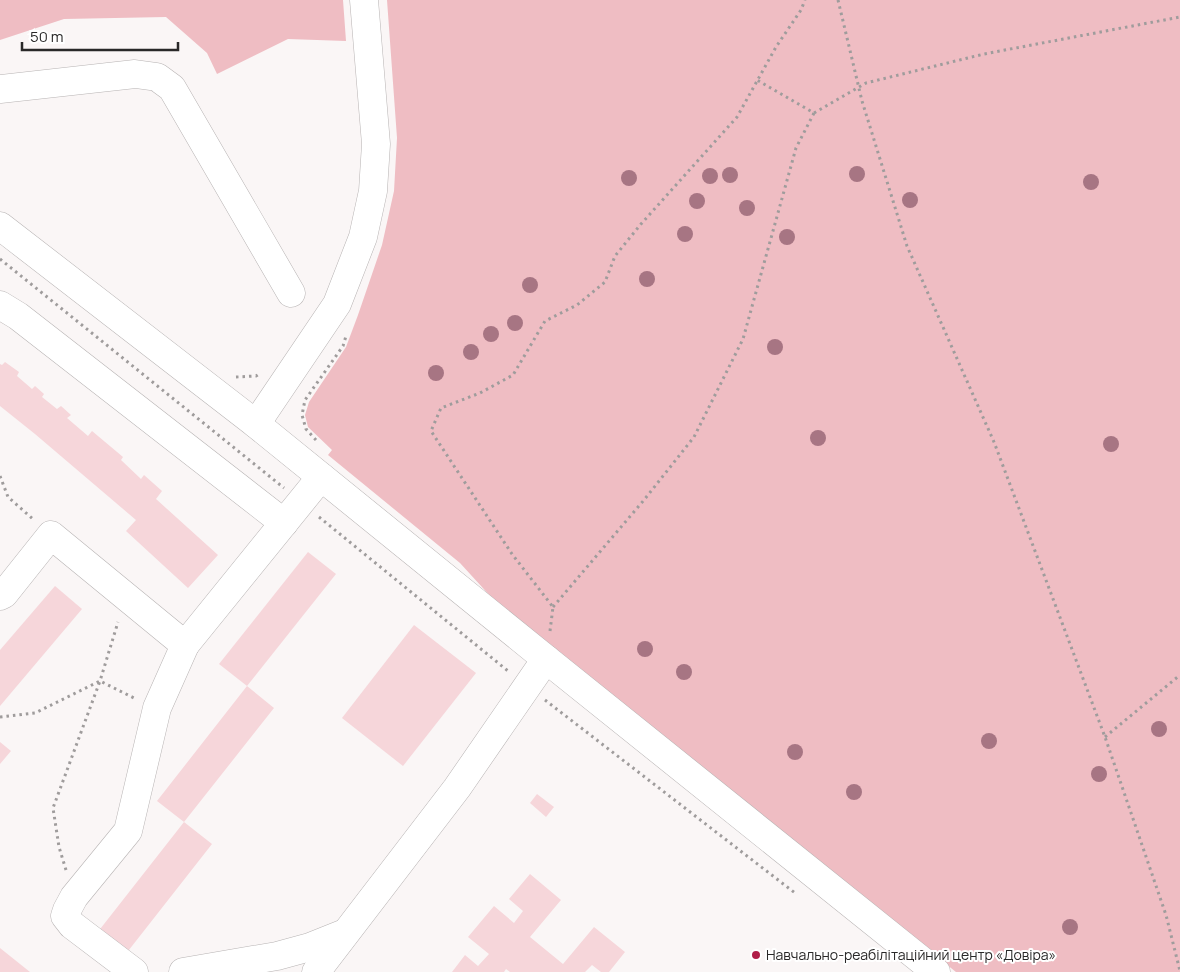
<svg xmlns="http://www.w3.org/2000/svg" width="1180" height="972" font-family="Manrope,sans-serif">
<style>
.green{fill:#efbdc3}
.building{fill:#f6d6da}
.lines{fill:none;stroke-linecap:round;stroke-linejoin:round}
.minor-casing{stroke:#b7b3b3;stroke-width:29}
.path{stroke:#9f9c9c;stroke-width:3;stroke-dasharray:2.5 4;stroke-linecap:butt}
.minor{stroke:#fff;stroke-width:28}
.tree{fill:#a77583}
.poi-dot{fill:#b01e49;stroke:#fff;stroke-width:2}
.labels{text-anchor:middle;stroke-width:4;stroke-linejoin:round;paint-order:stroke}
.poi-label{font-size:14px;fill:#292828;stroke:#fff;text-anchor:start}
</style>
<rect width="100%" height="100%" fill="#faf6f6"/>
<g class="green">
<polygon points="0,0 343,0 346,41 288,39 217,74 207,53 166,17 64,19 0,40"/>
<polygon points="387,0 1180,0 1180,972 956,972 503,610 460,563 328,455 332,450 308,427 305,415 309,402 346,347 358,315 382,245 394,191 397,138"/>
</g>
<g class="building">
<polygon points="5,362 19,372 17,376 32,389 35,386 44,394 42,397 57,409 61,406 71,415 67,418 88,436 92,431 123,457 121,460 141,479 144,475 162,491 156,499 218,555 188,588 126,531 136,520 35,434 0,406 0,364 2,365"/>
<polygon points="308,552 336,574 247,686 219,664"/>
<polygon points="55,586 82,609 0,706 0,650"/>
<polygon points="414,625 476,673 403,766 342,718"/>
<polygon points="247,686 274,708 184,822 212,844 125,955 97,933 184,822 157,801"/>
<polygon points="0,742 11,751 0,764"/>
<polygon points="537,794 554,807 546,817 530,803"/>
<polygon points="530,874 561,900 530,937 563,964 594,927 625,952 609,972 601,972 592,965 585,972 510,972 506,969 504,972 452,972 465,955 478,966 489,954 468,937 494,906 514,923 523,911 509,899"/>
<polygon points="0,948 30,972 0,972"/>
</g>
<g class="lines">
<defs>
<g id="minor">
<polyline points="0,89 135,74 157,77 172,88 291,293"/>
<polyline points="0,226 256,424 546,659 936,972"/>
<polyline points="0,305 18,316 284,523"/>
<polyline points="256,424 337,304 363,237 373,191 376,144 364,0"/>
<polyline points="0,596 4,594 51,535 185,645 321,477"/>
<polyline points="134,972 72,925 65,916 67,910 74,897 128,831 157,708 185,645"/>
<polyline points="183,972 277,956 310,947 345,933"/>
<polyline points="316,972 457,788 546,659"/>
</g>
</defs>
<use href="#minor" class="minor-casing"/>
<g class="path">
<polyline points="838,0 862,101 907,246 994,442 1105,737 1166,915 1180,971"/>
<polyline points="814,113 866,83 984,54 1180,17"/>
<polyline points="0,259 284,488"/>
<polyline points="236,377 256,376 259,374"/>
<polyline points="316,440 306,429 302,415 305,400 343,346 346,336"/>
<polyline points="0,476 8,497 34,520"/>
<polyline points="319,517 508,671"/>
<polyline points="553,607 644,500 694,437 743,339 796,148 814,113 757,80"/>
<polyline points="550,631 553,607 512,554 431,431 441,408 480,393 513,375 545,321 577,305 605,282 615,256 641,224 737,117 776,47 801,10 805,0"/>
<polyline points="545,700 795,893"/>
<polyline points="0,717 35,713 100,681 118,622"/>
<polyline points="1105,737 1180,675"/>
<polyline points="66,870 59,847 53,808 100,681 136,699"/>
</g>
<use href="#minor" class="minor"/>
</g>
<g class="tree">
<circle cx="857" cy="174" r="8"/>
<circle cx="730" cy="175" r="8"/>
<circle cx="710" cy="176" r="8"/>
<circle cx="629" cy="178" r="8"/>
<circle cx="1091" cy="182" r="8"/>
<circle cx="910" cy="200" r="8"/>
<circle cx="697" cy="201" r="8"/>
<circle cx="747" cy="208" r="8"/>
<circle cx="685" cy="234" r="8"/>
<circle cx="787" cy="237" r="8"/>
<circle cx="647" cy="279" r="8"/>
<circle cx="530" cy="285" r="8"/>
<circle cx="515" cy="323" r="8"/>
<circle cx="491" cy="334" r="8"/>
<circle cx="775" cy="347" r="8"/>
<circle cx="471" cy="352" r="8"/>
<circle cx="436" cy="373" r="8"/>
<circle cx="818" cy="438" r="8"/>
<circle cx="1111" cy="444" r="8"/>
<circle cx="645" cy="649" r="8"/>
<circle cx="684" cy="672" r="8"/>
<circle cx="1159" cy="729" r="8"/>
<circle cx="989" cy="741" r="8"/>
<circle cx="795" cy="752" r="8"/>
<circle cx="1099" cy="774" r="8"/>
<circle cx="854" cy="792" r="8"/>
<circle cx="1070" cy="927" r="8"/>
</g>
<circle class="poi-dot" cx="756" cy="955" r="5"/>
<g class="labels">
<g class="poi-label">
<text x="766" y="960">Навчально-реабілітаційний центр «Довіра»</text>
</g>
</g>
<path d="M22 42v8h156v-8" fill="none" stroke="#292828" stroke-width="2.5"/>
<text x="30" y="42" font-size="15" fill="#292828" stroke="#ffffff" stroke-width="4" paint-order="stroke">50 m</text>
</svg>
